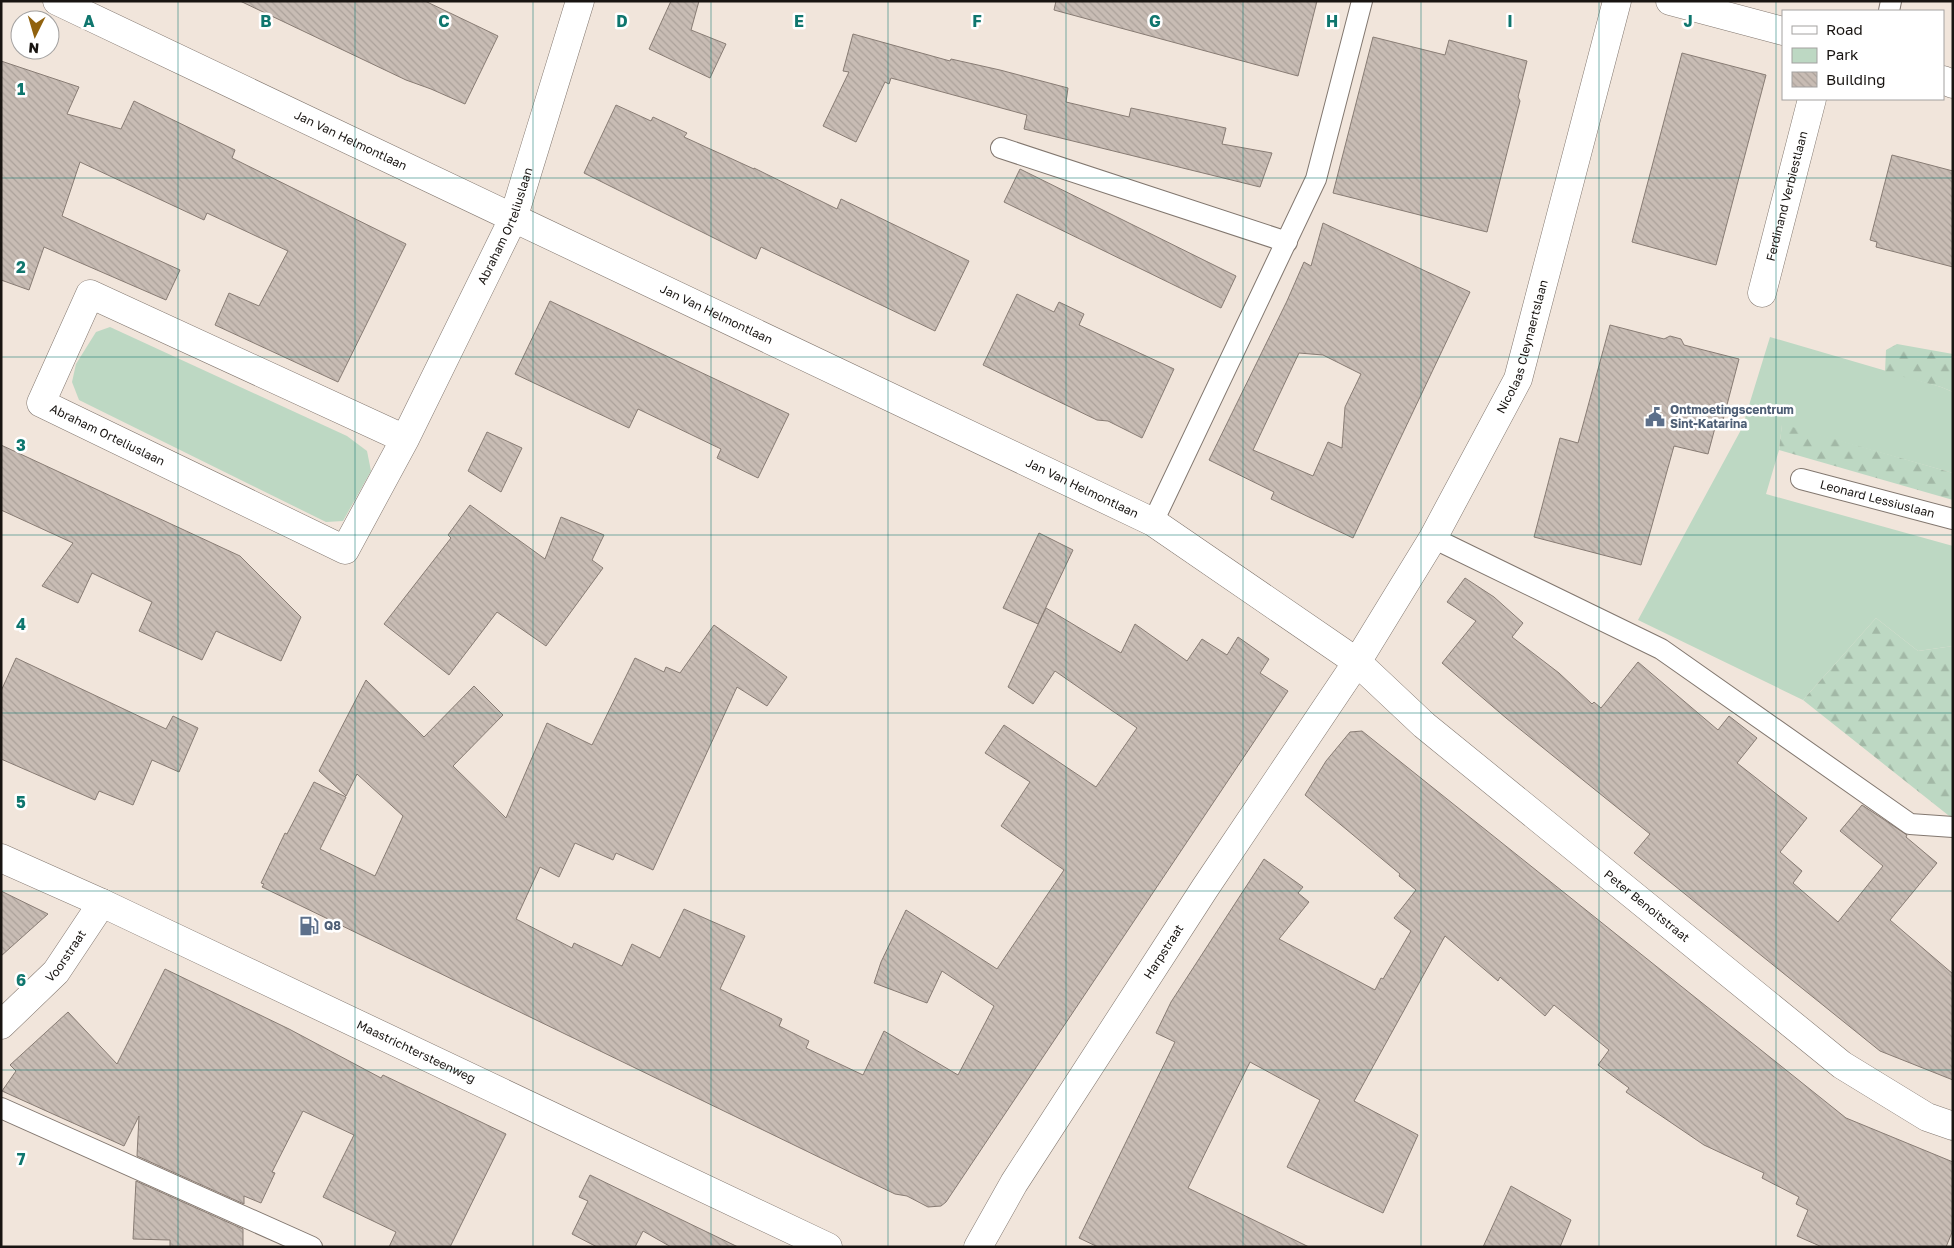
<svg xmlns="http://www.w3.org/2000/svg" width="1954" height="1248" font-family="'Golos Text',sans-serif">
<style>
.green{fill:#bdd8c3}
.forest{fill:url(#forest-firs)}
.building{fill:url(#building-back-hatch);stroke:#887c74;fill-rule:evenodd}
.lines{fill:none;stroke-linecap:round;stroke-linejoin:round}
.service-casing{stroke:#82776f;stroke-width:22}
.minor-casing{stroke:#82776f;stroke-width:29}
.secondary-casing{stroke:#82776f;stroke-width:29}
.service{stroke:#fff;stroke-width:20}
.minor{stroke:#fff;stroke-width:28}
.secondary{stroke:#fff;stroke-width:28}
.grid{fill:none;stroke:#0f766e;stroke-width:1;stroke-opacity:0.55}
.labels{text-anchor:middle;stroke-width:5;stroke-linejoin:round;paint-order:stroke}
.street-label{font-size:12px;fill:#181411;stroke:#fff}
.service-label{font-size:12px;font-weight:bold;fill:#4e5e75;stroke:#fff;text-anchor:start}
.grid-label{font-size:16px;text-anchor:middle;font-weight:bold;fill:#0f766e;stroke:#fff;stroke-width:5;stroke-linejoin:round;paint-order:stroke}
</style>
<defs>
<pattern id="forest-firs" width="22" height="20" patternUnits="userSpaceOnUse" patternTransform="scale(1.25)"><rect width="22" height="20" fill="#bdd8c3"/><path d="M5 1l3.5 6h-7zM16 11l3.5 6h-7z" fill="#a2b8a6"/></pattern>
<pattern id="building-back-hatch" width="6" height="6" patternUnits="userSpaceOnUse" patternTransform="scale(1.25)"><rect width="6" height="6" fill="#c8bcb4"/><path d="M-1 5l2 2M0 0l6 6M5-1l2 2" fill="none" stroke="#aba19a"/></pattern>
</defs>
<rect width="100%" height="100%" fill="#f1e5db"/>
<g class="green">
<polygon points="110,327 347,436 367,451 371,471 343,521 326,522 79,400 72,382 76,364 96,332"/>
<polygon points="1770,337 1941,387 1953,392 1953,473 1782,425 1779,450 1766,494 1953,546 1953,646 1918,651 1876,618 1803,700 1638,620 1742,428"/>
</g>
<g class="forest">
<polygon points="1897,344 1953,354 1953,392 1941,387 1885,372 1886,350"/>
<polygon points="1782,424 1953,473 1953,500 1779,450"/>
<polygon points="1876,618 1918,651 1953,646 1953,819 1803,700"/>
</g>
<g class="building">
<polygon points="240,1 425,1 498,36 465,104 431,89 406,80"/>
<polygon points="671,1 699,1 691,30 726,44 710,78 649,49"/>
<polygon points="1056,1 1317,1 1298,76 1054,10"/>
<polygon points="853,34 950,61 951,59 1000,70 1068,88 1066,102 1129,117 1131,108 1226,128 1222,144 1272,153 1260,187 1024,129 1027,115 891,78 889,84 885,82 856,142 823,126 849,72 843,71"/>
<polygon points="1373,37 1445,55 1449,40 1527,61 1518,97 1520,101 1487,232 1333,193"/>
<polygon points="1682,53 1766,75 1716,265 1632,242"/>
<polygon points="1,61 79,87 67,114 121,129 134,101 235,150 232,158 406,244 338,382 215,325 229,293 259,306 288,251 207,213 204,220 80,162 62,216 180,270 166,300 44,247 29,290 1,280"/>
<polygon points="616,105 651,121 653,117 687,133 684,137 754,169 754,168 837,209 841,199 969,261 935,331 761,247 756,259 584,173"/>
<polygon points="1892,155 1953,171 1953,267 1876,247 1877,242 1870,240"/>
<polygon points="1020,169 1236,276 1221,308 1004,202"/>
<path d="M1323,223l147,69 -117,246 -82,-39 3,-7 -65,-32 78,-159 17,-39 7,4zM1299,353l24,2 38,19 -16,33 -3,41 -14,-6 -15,34 -60,-26z"/>
<polygon points="1017,294 1054,312 1059,302 1084,314 1079,325 1174,369 1142,438 1108,421 1097,420 983,365"/>
<polygon points="550,301 789,414 758,478 717,458 721,449 638,409 629,428 515,374"/>
<polygon points="1610,325 1664,339 1670,336 1681,339 1684,345 1739,359 1723,420 1716,424 1708,454 1674,446 1641,565 1534,537 1560,438 1578,443"/>
<polygon points="487,432 522,448 501,492 468,471"/>
<polygon points="1,445 240,556 301,617 281,661 216,631 202,660 139,631 152,602 92,573 78,603 42,586 73,543 1,510"/>
<polygon points="470,505 545,559 561,517 604,535 592,560 603,568 546,646 497,612 449,675 384,624 451,538 448,535"/>
<polygon points="1039,533 1073,550 1038,624 1003,608"/>
<polygon points="1465,578 1494,597 1523,623 1512,637 1559,673 1592,704 1594,702 1601,708 1638,662 1718,730 1729,716 1757,738 1737,763 1807,818 1780,852 1802,871 1793,883 1838,922 1883,866 1840,831 1862,805 1907,835 1906,837 1937,863 1890,920 1953,974 1953,1080 1880,1051 1634,853 1650,834 1506,718 1442,663 1476,621 1447,602"/>
<polygon points="1046,608 1121,653 1135,624 1187,661 1202,639 1227,655 1238,637 1269,659 1260,673 1288,691 946,1202 941,1206 928,1207 907,1196 895,1194 262,887 264,884 261,883 285,833 287,834 314,782 346,797 320,849 375,876 403,816 357,774 346,796 319,771 366,680 424,737 474,686 503,715 453,766 506,818 547,723 592,745 635,658 664,672 666,667 680,673 714,625 787,677 767,706 737,687 653,870 616,853 613,860 575,843 559,877 540,867 516,919 572,948 574,943 622,966 632,944 660,958 684,909 745,936 720,989 782,1019 779,1026 809,1041 806,1048 863,1075 884,1031 958,1075 994,1006 942,971 927,1003 874,983 881,962 906,910 997,969 1064,870 1001,826 1030,782 985,753 1004,725 1096,787 1137,728 1055,671 1033,704 1008,687"/>
<polygon points="16,658 166,729 173,716 198,728 179,772 152,760 133,805 99,791 95,800 1,759 1,691"/>
<polygon points="1362,731 1846,1118 1953,1162 1953,1230 1946,1247 1822,1247 1797,1236 1808,1210 1796,1204 1799,1197 1762,1178 1764,1173 1704,1145 1626,1092 1629,1088 1598,1065 1609,1050 1554,1005 1545,1016 1500,977 1498,981 1445,936 1354,1101 1418,1135 1383,1213 1287,1167 1320,1100 1250,1062 1188,1188 1309,1247 1098,1247 1079,1238 1175,1042 1156,1033 1171,1002 1264,859 1303,887 1298,893 1309,902 1279,939 1375,990 1381,978 1383,979 1411,931 1394,918 1416,890 1399,876 1400,874 1305,795 1326,761 1350,732"/>
<polygon points="1,891 48,914 1,956"/>
<polygon points="165,969 289,1029 381,1078 383,1075 506,1134 450,1247 389,1247 396,1232 323,1197 354,1135 303,1111 272,1172 275,1173 261,1203 244,1196 244,1204 137,1156 139,1116 124,1146 2,1091 16,1071 10,1065 68,1012 117,1064"/>
<polygon points="590,1175 680,1219 738,1247 671,1247 643,1231 635,1247 597,1247 572,1234 588,1201 579,1197"/>
<polygon points="136,1181 243,1229 243,1247 170,1247 170,1240 133,1239"/>
<polygon points="1511,1186 1571,1220 1560,1247 1483,1247"/>
</g>
<g class="lines">
<defs>
<g id="service">
<polyline points="1889,11 1891,1"/>
<polyline points="1001,148 1287,242"/>
<path id="s1" d="M1801,479l152,40"/>
<polyline points="1153,522 1316,179 1362,1"/>
<polyline points="1433,538 1661,649 1910,824 1953,827"/>
<polyline points="1,1108 312,1247"/>
</g>
<g id="minor">
<path id="s2" d="M57,1l1096,521 204,140 67,63 418,340 85,52 26,9"/>
<polyline points="1670,1 1783,31"/>
<polyline points="1943,80 1953,84"/>
<path id="s3" d="M1762,293l50,-194"/>
<path id="s4" d="M405,439l-315,-145 -49,109 304,147 60,-111 108,-220 67,-218"/>
<path id="s5" d="M1,1025l55,-53 46,-69"/>
<path id="s6" d="M978,1247l36,-64 191,-295 152,-226 76,-124 85,-159 99,-378"/>
</g>
<g id="secondary">
<path id="s7" d="M1,858l101,45 726,344"/>
</g>
</defs>
<use href="#service" class="service-casing"/>
<use href="#minor" class="minor-casing"/>
<use href="#secondary" class="secondary-casing"/>
<use href="#service" class="service"/>
<use href="#minor" class="minor"/>
<use href="#secondary" class="secondary"/>
</g>
<path class="grid" d="M178,1v1246M355,1v1246M533,1v1246M711,1v1246M888,1v1246M1066,1v1246M1243,1v1246M1421,1v1246M1599,1v1246M1776,1v1246M1,178h1952M1,357h1952M1,535h1952M1,713h1952M1,891h1952M1,1070h1952"/>
<defs>
<symbol id="civic-bare" viewBox="-9 -9 18 18"><path d="M-.6-6.5H3V-4.5H.6V-3L4-1V1h2V6H-6V1h2V-1L-.6-3ZM-1.2 2.5V6h2.4V2.5Z" fill="#5c6f8a" stroke="#fff" stroke-width="2.5" paint-order="stroke"/></symbol>
<symbol id="fuel-bare" viewBox="-9 -9 18 18"><path d="M-5.5-6h7V0h2V4h1.3V-2.5L3-4.5l.8-.8L6-3V5H2.5V1h-1V6h-7ZM-4.2-4.7v3.2H.2V-4.7Z" fill="#5c6f8a" stroke="#fff" stroke-width="2.5" paint-order="stroke"/></symbol>
</defs>
<g fill-rule="evenodd">
<use href="#civic-bare" x="1641" y="403" width="28" height="28"/>
<use href="#fuel-bare" x="295" y="912" width="28" height="28"/>
</g>
<g class="labels">
<g class="street-label">
<text dy="4" stroke="none"><textPath href="#s2" startOffset="325">Jan Van Helmontlaan</textPath></text>
<text dy="4" stroke="none"><textPath href="#s3" startOffset="100">Ferdinand Verbiestlaan</textPath></text>
<text dy="4" stroke="none"><textPath href="#s4" startOffset="1166">Abraham Orteliuslaan</textPath></text>
<text dy="4" stroke="none"><textPath href="#s2" startOffset="730">Jan Van Helmontlaan</textPath></text>
<text dy="4" stroke="none"><textPath href="#s6" startOffset="1055">Nicolaas Cleynaertslaan</textPath></text>
<text dy="4" stroke="none"><textPath href="#s4" startOffset="540">Abraham Orteliuslaan</textPath></text>
<text dy="4" stroke="none"><textPath href="#s2" startOffset="1135">Jan Van Helmontlaan</textPath></text>
<text dy="4" stroke="none"><textPath href="#s1" startOffset="79">Leonard Lessiuslaan</textPath></text>
<text dy="4" stroke="none"><textPath href="#s2" startOffset="1840">Peter Benoitstraat</textPath></text>
<text dy="4" stroke="none"><textPath href="#s6" startOffset="349">Harpstraat</textPath></text>
<text dy="4" stroke="none"><textPath href="#s5" startOffset="95">Voorstraat</textPath></text>
<text dy="4" stroke="none"><textPath href="#s7" startOffset="458">Maastrichtersteenweg</textPath></text>
</g>
<g class="service-label">
<text x="1670" y="414">Ontmoetingscentrum<tspan x="1670" dy="14">Sint-Katarina</tspan></text>
<text x="324" y="930">Q8</text>
</g>
</g>
<g class="grid-label">
<text x="89" y="27">A</text>
<text x="266" y="27">B</text>
<text x="444" y="27">C</text>
<text x="622" y="27">D</text>
<text x="799" y="27">E</text>
<text x="977" y="27">F</text>
<text x="1155" y="27">G</text>
<text x="1332" y="27">H</text>
<text x="1510" y="27">I</text>
<text x="1688" y="27">J</text>
<text x="21" y="95">1</text>
<text x="21" y="273">2</text>
<text x="21" y="451">3</text>
<text x="21" y="630">4</text>
<text x="21" y="808">5</text>
<text x="21" y="986">6</text>
<text x="21" y="1165">7</text>
</g>
<rect width="1954" height="1248" fill="none" stroke="#181411" stroke-width="5"/>
<rect x="1782" y="10" width="162" height="90" fill="#ffffff" stroke="#a3a1a0"/>
<rect x="1792" y="26" width="25" height="8" fill="#ffffff" stroke="#a3a1a0"/>
<text x="1826" y="35" font-size="15" fill="#181411">Road</text>
<rect x="1792" y="48" width="25" height="15" fill="#bdd8c3" stroke="#a3a1a0"/>
<text x="1826" y="60" font-size="15" fill="#181411">Park</text>
<rect x="1792" y="72" width="25" height="15" fill="url(#building-back-hatch)" stroke="#a3a1a0"/>
<text x="1826" y="85" font-size="15" fill="#181411">Building</text>
<g transform="translate(35 35) rotate(185)"><circle r="24" fill="#ffffff" stroke="#a3a1a0"/>
<path d="M0-4L9 19L0 12L-9 19Z" fill="#91620e"/>
<text y="-8" font-size="14" font-weight="bold" text-anchor="middle" fill="#181411">N</text>
</g>
</svg>
